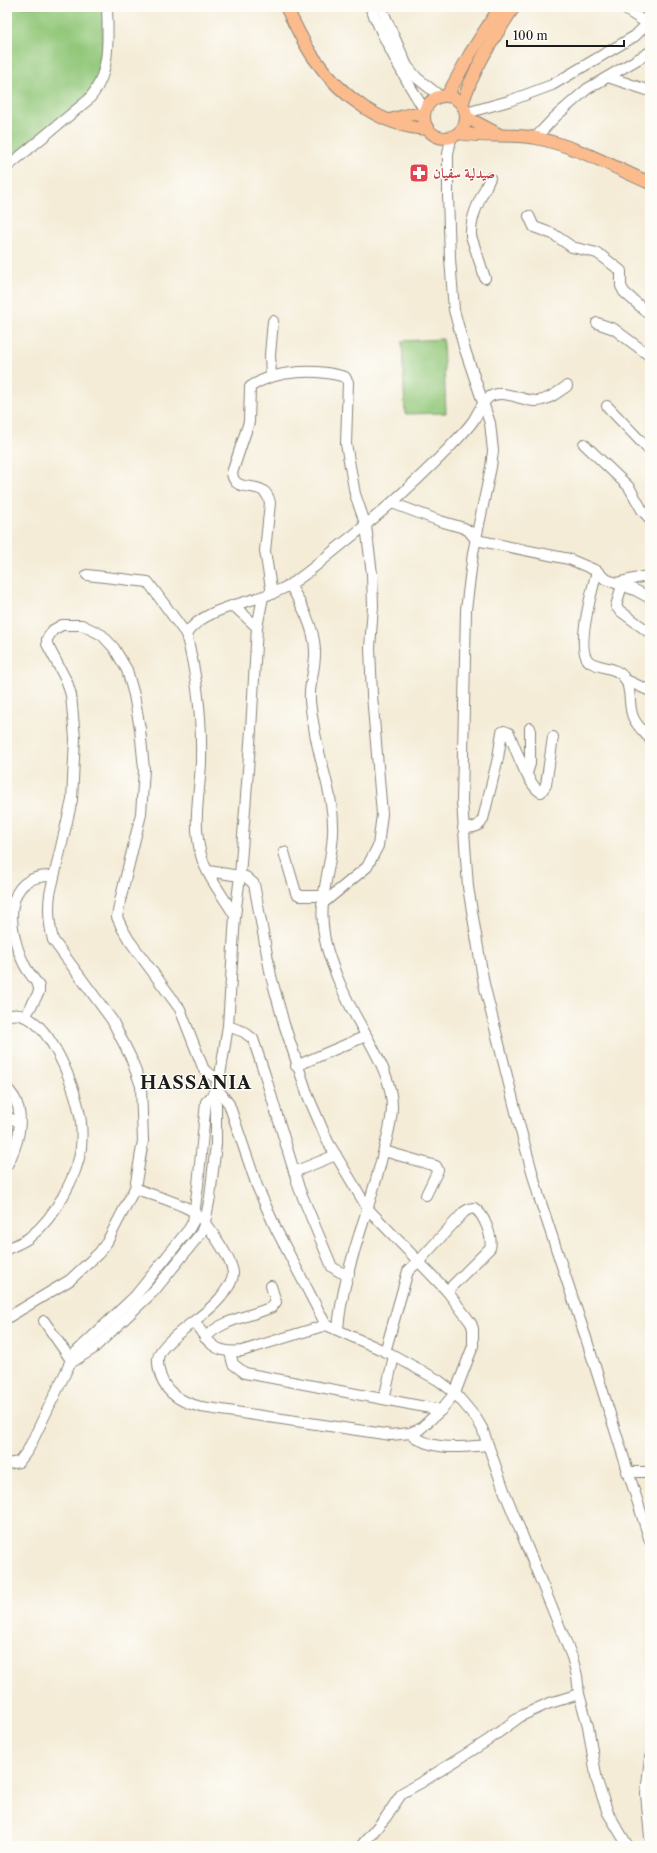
<svg xmlns="http://www.w3.org/2000/svg" width="657" height="1853" font-family="'Libre Caslon Text',Amiri,serif">
<style>
.green{fill:#92c779;stroke:#57724a}
.lines{fill:none;stroke-linecap:round;stroke-linejoin:round}
.minor-casing{stroke:#88847a;stroke-width:12}
.major-casing{stroke:#88847a;stroke-width:14}
.minor{stroke:#fff;stroke-width:10}
.major{stroke:#fbbb8d;stroke-width:12}
.labels{text-anchor:middle;stroke-width:3;stroke-linejoin:round;paint-order:stroke}
.health-label{font-size:14px;font-weight:bold;fill:#be3a42;stroke:#fdfcf7;text-anchor:start}
.district-label{font-size:18px;font-weight:bold;letter-spacing:1px;fill:#1c1c1c;stroke:#fdfcf7}
</style>
<rect width="100%" height="100%" fill="#fdfcf7"/>
<filter id="ink" filterUnits="userSpaceOnUse"><feTurbulence type="fractalNoise" baseFrequency=".025" numOctaves="2"/><feDisplacementMap in="SourceGraphic" scale="8" xChannelSelector="R" yChannelSelector="G"/><feConvolveMatrix kernelMatrix="1 2 1 2 8 2 1 2 1" color-interpolation-filters="sRGB"/></filter>
<filter id="wash" filterUnits="userSpaceOnUse"><feTurbulence type="fractalNoise" baseFrequency=".012" numOctaves="4" result="noise"/><feDisplacementMap in="SourceGraphic" scale="16" xChannelSelector="R" yChannelSelector="G"/><feGaussianBlur stdDeviation="0.9" result="paint"/><feColorMatrix in="noise" values="0 0 0 0 0 0 0 0 0 0 0 0 0 0 0 0 0 1.4 0 .05"/><feComposite in="paint" operator="in"/></filter>
<g filter="url(#wash)">
<rect width="100%" height="100%" fill="#f4ecd7"/>
<g class="green">
<polygon points="7,7 103,7 103,56 95,91 7,164"/>
<polygon points="443,339 446,413 405,414 402,341"/>
</g>
</g>
<g filter="url(#ink)">
<g class="lines">
<defs>
<g id="minor">
<path d="M370,7c16,36 34,71 55,104"/>
<polyline points="381,7 407,66 417,78 441,97"/>
<polyline points="622,7 648,24"/>
<polyline points="608,77 650,91"/>
<polyline points="466,113 509,101 552,85 635,36 650,21"/>
<polyline points="451,138 448,154 448,195 450,259 454,310 464,347 490,423 493,451 491,467 473,553 466,610 462,802 468,887 484,984 519,1124 539,1197 586,1338 650,1541"/>
<polyline points="535,138 555,117 587,89 650,52"/>
<path d="M7,167l81,-67c23,-25 20,-61 19,-93"/>
<polyline points="529,216 534,227 553,234 572,247 597,253 603,257 621,271 621,286 624,292 650,315"/>
<path d="M485,278l-14,-42c-1,-21 11,-40 19,-58"/>
<polyline points="597,323 614,329 650,356"/>
<polyline points="271,376 270,355 273,321"/>
<polyline points="607,406 650,451"/>
<polyline points="584,444 629,487 642,510 650,519"/>
<polyline points="392,503 440,521 464,528 469,531 476,540 569,559 597,571 605,579 635,590 650,598"/>
<path d="M597,571c-4,16 -23,81 -7,91 11,7 27,4 35,17 7,10 3,27 8,38 3,8 11,15 17,22"/>
<polyline points="87,575 148,582 186,634"/>
<polyline points="616,583 646,576 650,576"/>
<path d="M290,585c11,19 24,41 25,65 1,14 -4,28 -5,42 -1,11 2,24 4,35 5,36 21,70 19,107 -2,36 -15,63 -9,100 3,24 23,68 36,90 13,25 32,53 32,83 0,15 -5,31 -9,46 -13,58 -40,116 -45,176"/>
<polyline points="622,585 616,606 619,610 650,633"/>
<path d="M272,594l-7,-43 5,-48c-5,-27 -35,-6 -38,-30l17,-51 1,-35c26,-18 67,-18 95,-10l3,5 -2,62 9,50 11,32 6,48 1,32 -3,42 2,47 10,119 -4,32 -11,21 -45,37"/>
<polyline points="233,605 257,627 263,597"/>
<polyline points="626,680 650,691"/>
<polyline points="527,773 530,764 530,728"/>
<path d="M463,828c9,0 16,0 20,-9l15,-61 4,-26 2,-1 5,2c5,12 20,55 32,59l5,-7 7,-48"/>
<polyline points="284,852 296,893 301,896 322,896"/>
<path d="M235,916c-11,-19 -29,-41 -34,-61 -9,-34 -1,-61 0,-94 1,-42 -4,-86 -15,-127 22,-31 74,-30 105,-50 16,-10 30,-23 45,-35 40,-31 78,-65 113,-101 8,-9 17,-17 24,-27 5,-7 8,-17 15,-23 13,-11 35,4 50,3 11,-1 20,-9 29,-15"/>
<path d="M7,1016c37,-13 67,68 72,95 3,12 3,25 2,37 -4,29 -27,70 -50,88 -6,6 -16,9 -24,13"/>
<path d="M25,1017l14,-25v-5c-4,-8 -11,-14 -15,-23 -16,-33 -24,-91 30,-88"/>
<polyline points="228,1026 244,1032 253,1039 265,1075 299,1188 332,1267 340,1272 349,1274"/>
<polyline points="296,1066 366,1036"/>
<polyline points="216,1087 229,1104 257,1186 276,1229 326,1325"/>
<path d="M7,1088c3,4 7,8 9,13 9,20 1,46 -9,64"/>
<polyline points="7,1117 19,1122"/>
<polyline points="384,1151 436,1166 438,1170 426,1195"/>
<polyline points="294,1172 336,1155"/>
<path d="M135,1188c18,8 42,13 59,24 11,8 38,47 39,61 0,9 -7,17 -12,24 -16,20 -41,31 -57,50 -7,8 -7,13 -5,23 4,22 21,32 42,37l190,28 19,-2 10,-4 21,-19 14,-17 18,-47v-17l-2,-6 -24,-32 -79,-82 -40,-67 -20,-46 -24,-72 -13,-48 -17,-92 -8,-7 -38,-6"/>
<path d="M7,1318l63,-38 29,-27 8,-11 28,-54 8,-47 -2,-55 -10,-28 -19,-38 -59,-80c-4,-16 -5,-31 -3,-46l22,-94 3,-62 -4,-43 -4,-13 -20,-38v-5l6,-9 9,-5h20l20,10 12,13 13,22 7,25 6,34 4,40 -3,45 -21,87 -3,16 5,11 7,12 51,69 24,61 15,10"/>
<polyline points="44,1321 71,1360"/>
<path d="M195,1322c13,21 20,32 47,29l84,-26 65,29 47,26 17,13 21,25 6,10 23,65 67,164 5,19 2,18 9,32 9,55 11,32 20,33"/>
<path d="M205,1338c17,-19 45,-21 67,-31l4,-5 -5,-16"/>
<polyline points="230,1352 233,1364 245,1373 441,1410"/>
<path d="M385,1352l23,-81 11,-10 45,-49 5,-3 5,-1c10,6 19,29 16,40l-43,43"/>
<polyline points="69,1364 93,1349 154,1291 201,1233 205,1222 210,1197 216,1144 216,1104 212,1096"/>
<polyline points="384,1399 394,1356"/>
<path d="M410,1433c21,19 52,14 78,12"/>
<polyline points="7,1464 19,1462 28,1450 75,1353 136,1295 189,1229 193,1222 198,1185 206,1102 212,1096 220,1075 228,1026 235,916 240,876 251,730 257,627"/>
<polyline points="627,1472 650,1472"/>
<polyline points="650,1757 646,1794 650,1837"/>
<polyline points="361,1846 386,1817 402,1793 422,1782 487,1741 521,1716 547,1704 579,1694"/>
</g>
<g id="major">
<path d="M286,7c9,17 17,36 28,51 27,38 67,69 114,71"/>
<polyline points="447,96 470,54 500,7"/>
<circle cx="445" cy="117" r="21"/>
<path d="M462,105c11,-36 31,-66 52,-98"/>
<polyline points="466,117 498,134"/>
<polyline points="390,120 411,114 424,115"/>
<path d="M459,133c26,5 51,0 77,5 40,8 77,29 114,45"/>
</g>
</defs>
<use href="#minor" class="minor-casing"/>
<use href="#major" class="major-casing"/>
<use href="#minor" class="minor"/>
<use href="#major" class="major"/>
</g>
</g>
<defs>
<symbol id="pharmacy-square" viewBox="-11 -11 22 22"><rect x="-9" y="-9" width="18" height="18" rx="4" fill="#e0444e" stroke="#fdfcf7"/><path d="M-2-6h4v4h4v4h-4v4h-4v-4h-4v-4h4Z" fill="#fff"/></symbol>
</defs>
<g fill-rule="evenodd">
<use href="#pharmacy-square" x="408" y="162" width="22" height="22"/>
</g>
<g class="labels">
<g class="health-label">
<text x="433" y="178">صيدلية سفيان</text>
</g>
<g class="district-label">
<text x="196" y="1089">HASSANIA</text>
</g>
</g>
<rect width="657" height="1853" fill="none" stroke="#fdfcf7" stroke-width="24"/>
<path d="M507 40v6h117v-6" fill="none" stroke="#1c1c1c" stroke-width="2"/>
<text x="513" y="40" font-size="12" fill="#1c1c1c" stroke="#fdfcf7" stroke-width="3" paint-order="stroke">100 m</text>
</svg>
